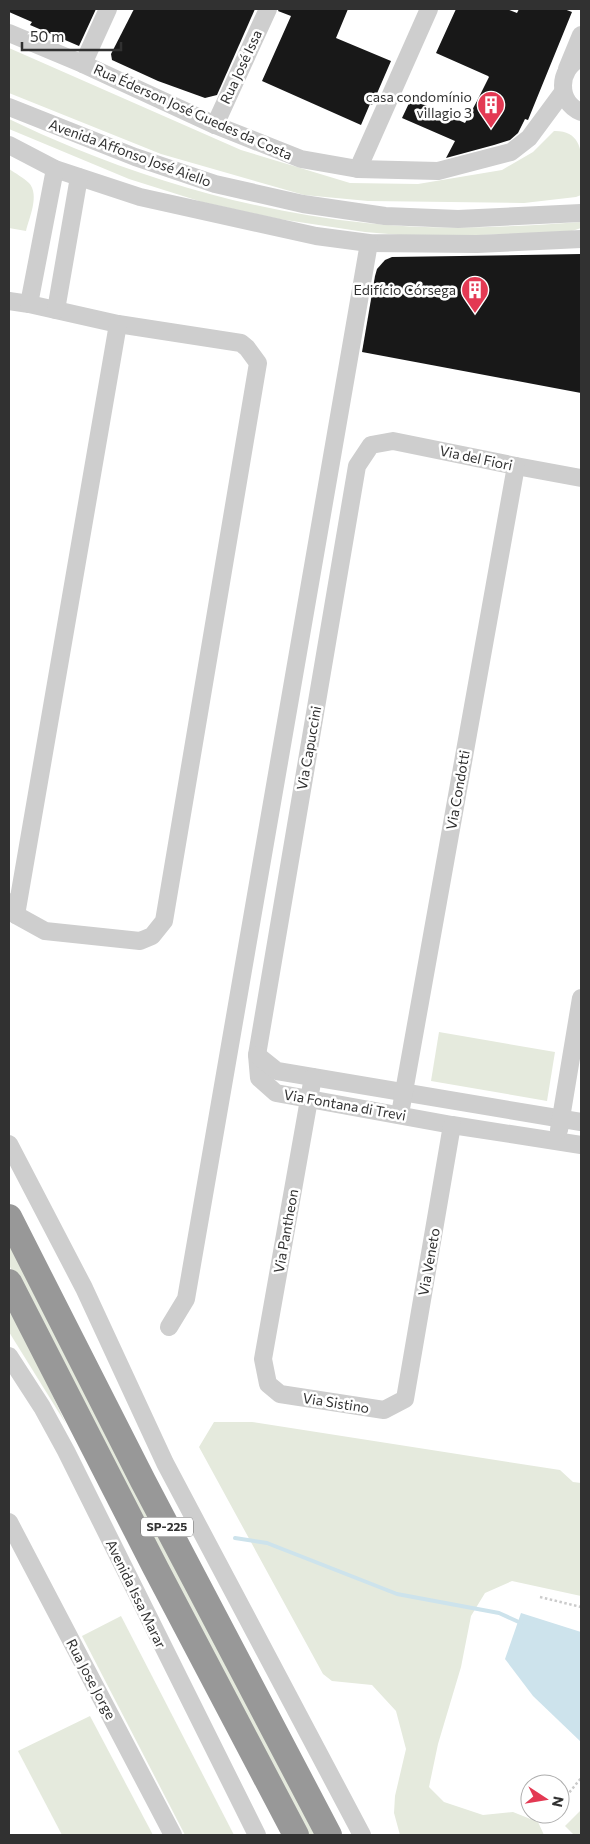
<svg xmlns="http://www.w3.org/2000/svg" width="590" height="1844" font-family="Commissioner,sans-serif">
<style>
.green{fill:#e5eadd}
.water{fill:#cde3ec}
.lines{fill:none;stroke-linecap:round;stroke-linejoin:round}
.stream{stroke:#cde3ec;stroke-width:4}
.building{fill:#181818}
.path{stroke:#cbcbcb;stroke-width:2.5;stroke-dasharray:2.5 2.5;stroke-linecap:butt}
.minor{stroke:#cecece;stroke-width:18}
.highway{stroke:#989898;stroke-width:26}
.labels{text-anchor:middle;stroke-width:5;stroke-linejoin:round;paint-order:stroke}
.shield{fill:#fff;stroke:#6f6f6f;stroke-width:1}
.shield-label{font-size:12px;font-weight:bold;fill:#313131}
.street-label{font-size:14px;fill:#313131;stroke:#fff}
.poi-label{font-size:14px;fill:#313131;stroke:#fff;text-anchor:end}
</style>
<rect width="100%" height="100%" fill="#fff"/>
<g class="green">
<path d="M9,48l232,102 109,33 68,1 84,-14 31,-18 21,-21c36,-1 27,39 27,64l-5,2 -52,6 -74,-1 -82,-1 -64,-6 -143,-41 -152,-61z"/>
<path d="M9,119c21,10 43,20 65,29 93,38 192,65 292,75 71,8 144,4 215,-1v6l-12,4 -145,5 -59,-5 -86,-13 -77,-17 -73,-23 -120,-50z"/>
<path d="M9,169c6,4 15,9 20,14 11,12 0,35 -3,48l-17,-3z"/>
<polygon points="439,1032 555,1052 547,1101 431,1081"/>
<polygon points="9,1234 320,1835 305,1835 148,1536 9,1265"/>
<polygon points="9,1310 36,1360 66,1424 9,1332"/>
<polygon points="214,1422 252,1422 560,1470 573,1482 581,1483 581,1596 512,1581 485,1593 471,1616 461,1667 438,1744 429,1787 444,1802 483,1815 513,1812 538,1822 544,1835 400,1835 394,1813 395,1796 406,1749 396,1711 372,1685 332,1681 323,1674 199,1447"/>
<polygon points="121,1616 234,1835 185,1835 82,1636"/>
<polygon points="90,1716 153,1835 62,1835 18,1751"/>
<polygon points="581,1810 581,1835 574,1835 565,1826"/>
</g>
<polygon class="water" points="521,1613 581,1632 581,1742 533,1696 505,1659"/>
<g class="lines">
<polyline class="stream" points="235,1538 267,1543 397,1594 499,1613 521,1623"/>
</g>
<g class="building">
<polygon points="9,9 96,9 79,46 30,25 32,22 9,12"/>
<polygon points="134,9 255,9 217,95 205,98 158,81 112,60 111,54"/>
<polygon points="279,9 348,9 336,38 391,61 372,105 370,104 361,125 262,81 291,16 278,11"/>
<polygon points="456,9 507,9 517,13 519,9 564,9 572,12 528,120 525,119 518,133 510,140 494,145 446,158 455,141 402,118 411,99 465,123 477,101 489,77 488,76 436,53"/>
<polygon points="581,254 581,393 362,352 375,276 377,269 385,260 392,257"/>
</g>
<g class="lines">
<g class="path">
<polyline points="540,1597 581,1607"/>
<polyline points="560,1804 581,1778"/>
</g>
<g class="minor">
<polyline points="9,33 83,64 215,125 301,159 358,169 438,171 511,152 529,138 563,92"/>
<path d="M581,58c-24,11 -24,44 0,54"/>
<polyline points="83,64 108,9"/>
<polyline points="567,69 581,35"/>
<polyline points="9,107 135,157 215,184 303,204 385,216 458,219 581,213"/>
<polyline points="215,125 268,9"/>
<polyline points="9,145 55,169 140,197 316,236 369,243 477,244 581,239"/>
<polyline points="358,169 429,9"/>
<polyline points="9,301 29,304 118,324 241,343 247,348 258,363 164,921 152,936 140,941 45,931 16,915 9,902"/>
<polyline points="29,304 55,169"/>
<polyline points="56,310 79,177"/>
<polyline points="581,478 516,466 393,441 371,445 357,466 257,1055 259,1078 276,1093 452,1125 581,1145"/>
<polyline points="16,915 118,324"/>
<polyline points="257,1055 277,1071 581,1122"/>
<polyline points="313,1077 263,1359 268,1384 280,1394 384,1410 405,1399 452,1125"/>
<polyline points="400,1114 516,466"/>
<polyline points="559,1130 581,998"/>
<polyline points="9,1144 84,1288 165,1463 362,1835"/>
<polyline points="169,1327 186,1299 369,243"/>
<polyline points="9,1356 42,1407 66,1451 257,1835"/>
<polyline points="9,1522 173,1835"/>
</g>
<g class="highway">
<polyline points="9,1217 143,1481 329,1835"/>
<polyline points="9,1282 155,1567 296,1835"/>
</g>
</g>
<defs>
<symbol id="building-pin" viewBox="-11 -11 22 30"><path d="M0 17L-7.5 6A9.5 9.5 0 1 1 7.5 6Z" fill="#e33953" stroke="#fff"/><path d="M-4-6H4V6H1V3H-1V6H-4ZM-2.5-4.3h1.7v1.8h-1.7ZM.8-4.3h1.7v1.8H.8ZM-2.5-1h1.7V.8h-1.7ZM.8-1h1.7V.8H.8Z" fill="#fff"/></symbol>
</defs>
<g fill-rule="evenodd">
<use href="#building-pin" x="475" y="89" width="32" height="43"/>
<use href="#building-pin" x="459" y="274" width="32" height="43"/>
</g>
<g class="labels">
<rect class="shield" x="141" y="1517.5" width="52" height="19" rx="4"/>
<g class="shield-label">
<text x="167" y="1531">SP-225</text>
</g>
<g class="street-label">
<text transform="translate(241 67) rotate(-65)" y="5">Rua José Issa</text>
<text transform="translate(193 112) rotate(24)" y="5">Rua Éderson José Guedes da Costa</text>
<text transform="translate(130 153) rotate(20)" y="5">Avenida Affonso José Aiello</text>
<text transform="translate(476 458) rotate(12)" y="5">Via del Fiori</text>
<text transform="translate(309 748) rotate(-80)" y="5">Via Capuccini</text>
<text transform="translate(458 790) rotate(-80)" y="5">Via Condotti</text>
<text transform="translate(345 1105) rotate(10)" y="5">Via Fontana di Trevi</text>
<text transform="translate(286 1231) rotate(-80)" y="5">Via Pantheon</text>
<text transform="translate(429 1262) rotate(-80)" y="5">Via Veneto</text>
<text transform="translate(336 1403) rotate(9)" y="5">Via Sistino</text>
<text transform="translate(136 1594) rotate(64)" y="5">Avenida Issa Marar</text>
<text transform="translate(91 1679) rotate(62)" y="5">Rua Jose Jorge</text>
</g>
<g class="poi-label">
<text x="472" y="102">casa condomínio<tspan x="472" dy="16">villagio 3</tspan></text>
<text x="456" y="295">Edifício Córsega</text>
</g>
</g>
<rect width="590" height="1844" fill="none" stroke="#313131" stroke-width="20"/>
<g transform="translate(545 1799) rotate(102)"><circle r="24" fill="#ffffff" stroke="#adadad"/>
<path d="M0-4L9 19L0 12L-9 19Z" fill="#e33953"/>
<text y="-8" font-size="14" font-weight="bold" text-anchor="middle" fill="#313131">N</text>
</g>
<path d="M22 42v8h99v-8" fill="none" stroke="#313131" stroke-width="2.5"/>
<text x="30" y="42" font-size="15" fill="#313131" stroke="#ffffff" stroke-width="4" paint-order="stroke">50 m</text>
</svg>
